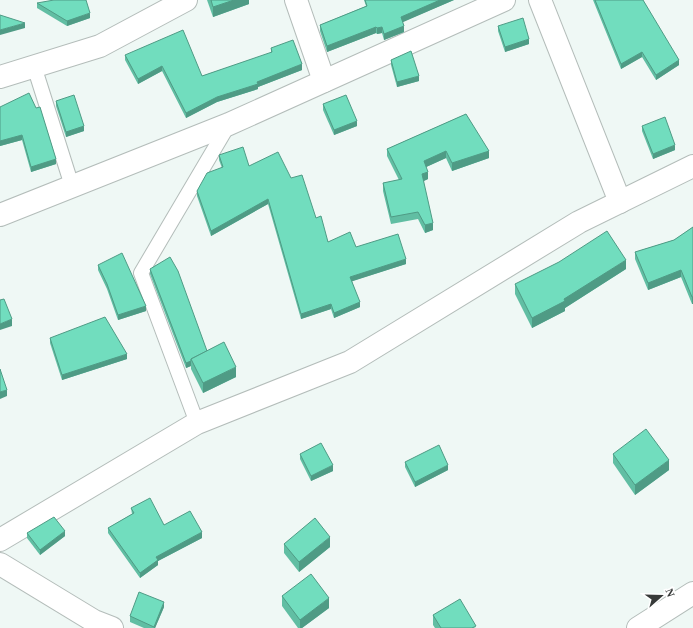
<svg xmlns="http://www.w3.org/2000/svg" width="693" height="628" font-family="Georgia,serif">
<style>
.lines{fill:none;stroke-linecap:round;stroke-linejoin:round}
.service-casing{stroke:#b4bdba;stroke-width:16}
.minor-casing{stroke:#b4bdba;stroke-width:24}
.secondary-casing{stroke:#b4bdba;stroke-width:24}
.service{stroke:#fff;stroke-width:14}
.minor{stroke:#fff;stroke-width:22}
.secondary{stroke:#fff;stroke-width:22}
.wall{fill:#61bea3}
.shaded-wall{fill:#4f9b85}
.building{fill:#71ddbe;stroke:#4f9b85}
</style>
<rect width="100%" height="100%" fill="#eff8f5"/>
<g class="lines">
<defs>
<g id="service">
<polyline points="34,66 72,186"/>
<polyline points="197,423 141,273 229,124"/>
</g>
<g id="minor">
<polyline points="296,0 324,81"/>
<polyline points="540,0 620,202"/>
<polyline points="0,77 100,46 186,0"/>
<polyline points="0,215 229,124 504,0"/>
<polyline points="0,540 197,423 350,362 579,222 693,166"/>
<polyline points="0,564 94,621 112,628"/>
</g>
<polyline id="secondary" points="638,628 693,593"/>
</defs>
<use href="#service" class="service-casing"/>
<use href="#minor" class="minor-casing"/>
<use href="#secondary" class="secondary-casing"/>
<use href="#service" class="service"/>
<use href="#minor" class="minor"/>
<use href="#secondary" class="secondary"/>
</g>
<g class="wall">
<polygon points="207,0 249,0 249,4 213,17"/>
<polygon points="364,0 454,0 402,22 404,32 384,40 382,33 377,34 376,33 327,52 320,31 320,25 366,6"/>
<polygon points="593,0 643,0 679,65 656,80 642,57 621,69"/>
<polygon points="37,3 90,18 67,26 37,8"/>
<polygon points="498,26 529,44 505,52 498,31"/>
<polygon points="271,48 302,70 258,87 258,89 217,102 186,118 162,71 138,84 125,60 125,55 202,76 271,53"/>
<polygon points="391,60 419,81 397,87 391,65"/>
<polygon points="56,101 84,131 66,137 56,106"/>
<polygon points="323,104 357,126 334,135 323,110"/>
<polygon points="0,107 56,164 31,172 22,140 0,146"/>
<polygon points="466,114 489,158 452,171 446,158 426,167 428,179 423,181 433,230 425,233 418,219 391,224 383,191 383,183 399,180 387,156 387,149"/>
<polygon points="642,126 675,150 653,159 642,131"/>
<polygon points="219,155 249,166 291,178 316,218 328,242 356,247 406,264 352,281 360,307 334,318 331,309 301,319 268,204 211,236 197,196 197,191 222,168 219,160"/>
<polygon points="693,227 692,304 681,277 648,290 635,259 635,252 674,240"/>
<polygon points="98,265 146,311 118,320 107,289 98,270"/>
<polygon points="150,269 207,351 236,377 203,393 191,369 191,366 186,368 150,274"/>
<polygon points="626,269 565,308 565,311 532,328 515,294 515,284"/>
<polygon points="50,338 127,359 62,380 50,343"/>
<polygon points="300,454 333,471 311,481 300,459"/>
<polygon points="613,454 669,470 635,495 613,463"/>
<polygon points="405,462 448,470 415,487 405,467"/>
<polygon points="131,508 164,525 202,538 158,561 158,565 140,578 108,533 108,528 132,514"/>
<polygon points="27,533 65,536 40,555 27,538"/>
<polygon points="284,544 330,547 299,572 284,553"/>
<polygon points="282,596 329,608 302,628 298,628 282,606"/>
<polygon points="164,607 155,628 144,628 130,622 130,616"/>
<polygon points="433,615 476,628 435,628 433,625"/>
</g>
<g class="shaded-wall">
<polygon points="234,0 249,0 249,4 213,17 213,7"/>
<polygon points="440,0 454,0 401,23 401,17"/>
<polygon points="90,13 90,18 67,26 67,21"/>
<polygon points="25,23 25,28 0,35 0,30"/>
<polygon points="404,26 404,32 384,40 384,34"/>
<polygon points="376,27 376,33 327,52 327,46"/>
<polygon points="382,27 382,33 377,34 377,28"/>
<polygon points="529,39 529,44 505,52 505,47"/>
<polygon points="642,52 642,57 621,69 621,64"/>
<polygon points="679,60 679,65 656,80 656,75"/>
<polygon points="302,64 302,70 258,87 258,89 217,102 186,118 186,113 217,97"/>
<polygon points="162,66 162,71 138,84 138,79"/>
<polygon points="419,76 419,81 397,87 397,82"/>
<polygon points="357,121 357,126 334,135 334,130"/>
<polygon points="84,126 84,131 66,137 66,132"/>
<polygon points="22,135 22,140 0,146 0,141"/>
<polygon points="675,145 675,150 653,159 653,154"/>
<polygon points="446,151 446,158 424,168 424,161"/>
<polygon points="489,151 489,158 452,171 452,163"/>
<polygon points="56,159 56,164 31,172 31,167"/>
<polygon points="428,172 428,179 422,182 422,174"/>
<polygon points="268,199 268,204 211,236 211,231"/>
<polygon points="433,223 433,230 425,233 425,225"/>
<polygon points="406,259 406,264 350,282 350,277"/>
<polygon points="626,260 626,269 565,308 565,311 532,328 532,318"/>
<polygon points="681,270 681,277 648,290 648,283"/>
<rect x="692" y="297" width="1" height="7"/>
<polygon points="360,302 360,307 334,318 334,313"/>
<polygon points="331,304 331,309 301,319 301,314"/>
<polygon points="146,306 146,311 118,320 118,315"/>
<polygon points="12,319 12,326 0,330 0,324"/>
<polygon points="127,354 127,359 62,380 62,375"/>
<polygon points="191,361 191,366 186,368 186,363"/>
<polygon points="236,367 236,377 203,393 203,383"/>
<polygon points="7,390 7,396 0,399 0,392"/>
<polygon points="669,460 669,470 635,495 635,485"/>
<polygon points="333,465 333,471 311,481 311,476"/>
<polygon points="448,465 448,470 415,487 415,482"/>
<polygon points="65,531 65,536 40,555 40,550"/>
<polygon points="202,532 202,538 158,561 158,565 140,578 140,573 156,557"/>
<polygon points="330,537 330,547 299,572 299,562"/>
<polygon points="329,598 329,608 302,628 300,628 300,620"/>
<polygon points="164,602 164,607 155,628 154,628"/>
</g>
<g class="building">
<polygon points="54,0 86,0 90,13 67,21 37,3"/>
<polygon points="211,0 234,0 213,7"/>
<polygon points="365,0 440,0 401,17 404,26 384,34 382,27 377,28 376,27 327,46 320,25 367,6"/>
<polygon points="595,0 643,0 679,60 656,75 642,52 621,64"/>
<polygon points="0,15 25,23 0,30"/>
<polygon points="523,18 529,39 505,47 498,26"/>
<polygon points="183,30 202,76 272,52 271,48 293,40 302,64 257,82 258,84 217,97 186,113 162,66 138,79 125,55"/>
<polygon points="411,51 419,76 397,82 391,60"/>
<polygon points="29,93 36,108 40,107 56,159 31,167 22,135 0,141 0,107"/>
<polygon points="74,95 84,126 66,132 56,101"/>
<polygon points="346,95 357,121 334,130 323,104"/>
<polygon points="466,114 489,151 452,163 446,151 424,161 428,172 422,174 433,223 425,225 418,212 391,217 383,183 402,179 387,149"/>
<polygon points="665,117 675,145 653,154 642,126"/>
<polygon points="243,147 249,166 278,152 291,178 302,175 316,218 321,216 328,242 350,232 356,247 398,234 406,259 350,277 360,302 334,313 331,304 301,314 268,199 211,231 197,191 207,173 223,167 219,155"/>
<polygon points="693,227 693,297 692,297 681,270 648,283 635,252 674,240"/>
<polygon points="607,231 626,260 564,299 565,301 532,318 515,284 559,262"/>
<polygon points="122,253 146,306 118,315 107,284 98,265"/>
<polygon points="170,257 178,271 207,351 191,359 191,361 186,363 150,269"/>
<polygon points="4,299 12,319 0,324 0,300"/>
<polygon points="105,317 127,354 62,375 50,338"/>
<polygon points="224,342 236,367 203,383 191,359"/>
<polygon points="0,369 7,390 0,392"/>
<polygon points="646,429 669,460 635,485 613,454"/>
<polygon points="321,443 333,465 311,476 300,454"/>
<polygon points="439,445 448,465 415,482 405,462"/>
<polygon points="150,498 164,525 190,511 202,532 156,557 158,560 140,573 108,528 134,513 131,508"/>
<polygon points="54,517 65,531 40,550 27,533"/>
<polygon points="315,518 330,537 299,562 284,544"/>
<polygon points="311,574 329,598 300,620 282,596"/>
<polygon points="139,592 164,602 154,627 130,616"/>
<polygon points="460,599 476,626 472,628 441,628 433,615"/>
</g>
<g transform="translate(661 596) rotate(70)" stroke="#ffffff" stroke-width="3" paint-order="stroke">
<path d="M0-3L7 15L0 10L-7 15Z" fill="#373a39"/>
<text y="-6" font-size="11" font-weight="bold" text-anchor="middle" fill="#373a39">N</text>
</g>
</svg>
